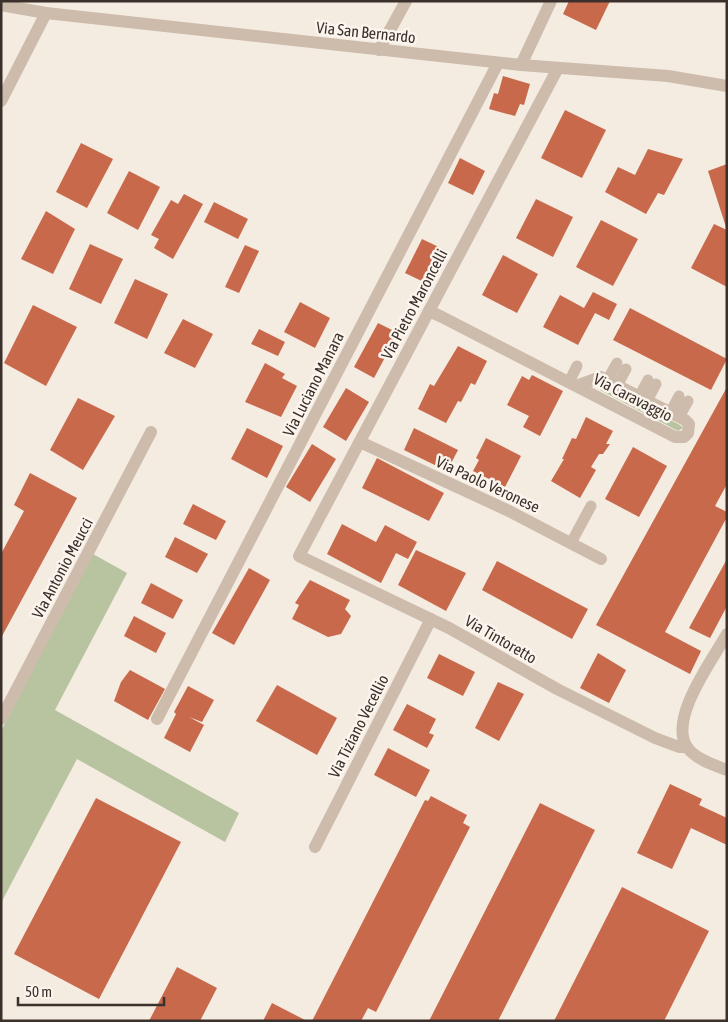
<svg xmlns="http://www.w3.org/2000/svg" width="728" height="1022" font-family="'Asap Condensed',sans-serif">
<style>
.green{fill:#b8c4a0}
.building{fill:#c8694b}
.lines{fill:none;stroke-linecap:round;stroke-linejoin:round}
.service{stroke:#cdbbac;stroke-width:11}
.minor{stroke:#cdbbac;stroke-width:12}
.tertiary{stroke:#cdbbac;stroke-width:12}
.labels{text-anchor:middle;stroke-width:5;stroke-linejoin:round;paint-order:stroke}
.street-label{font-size:16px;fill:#3b302b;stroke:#fbf5ee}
</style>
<rect width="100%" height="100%" fill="#f4ebe1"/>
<g class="green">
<polygon points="600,384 680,425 683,428 678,431 600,390"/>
<polygon points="93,554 127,573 55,710 239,813 225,842 77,759 1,903 1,731"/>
</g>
<g class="building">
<polygon points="569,1 610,1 596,30 563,14"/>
<polygon points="503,76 530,84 524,105 520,104 515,116 489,109 494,93 498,94"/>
<polygon points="565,110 606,130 582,178 541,158"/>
<polygon points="81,143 113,159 87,208 56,192"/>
<polygon points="648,149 683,159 664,195 658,193 646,214 605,192 618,167 635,175"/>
<polygon points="460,158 485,171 473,195 448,183"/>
<polygon points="727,164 727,227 726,227 708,171"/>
<polygon points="129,171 160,187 138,230 107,213"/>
<polygon points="184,194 203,204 173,259 154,248 159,239 151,235 171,200 178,204"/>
<polygon points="536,199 573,217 553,257 516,238"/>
<polygon points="214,202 248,219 238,239 204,222"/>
<polygon points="46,211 75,229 53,274 21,259"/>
<polygon points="601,220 638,239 613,286 576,267"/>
<polygon points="714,224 727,230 727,287 691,268"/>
<polygon points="422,239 445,250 428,284 405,273"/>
<polygon points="90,244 123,259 101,304 69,289"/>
<polygon points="245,245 259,251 239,293 225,287"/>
<polygon points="503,255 538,274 517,313 482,295"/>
<polygon points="135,279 168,294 147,339 114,323"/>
<polygon points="593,292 617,304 609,320 595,313 578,345 543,327 560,295 584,308"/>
<polygon points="300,302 330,318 315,348 284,332"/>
<polygon points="33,305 77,327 46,386 4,363"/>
<polygon points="630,308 727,359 711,390 613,340"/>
<polygon points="183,319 213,334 195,368 164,353"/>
<polygon points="378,323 398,333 374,378 354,367"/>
<polygon points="259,329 285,342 278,356 251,344"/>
<polygon points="458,346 487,361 475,385 471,383 461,402 458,401 446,423 418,409 430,384 434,386"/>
<polygon points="265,363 285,374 282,378 297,386 281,417 245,402"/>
<polygon points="532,375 563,391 540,436 523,427 529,416 507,405 522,376 529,380"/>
<polygon points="727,387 727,484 715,506 727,512 727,517 665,632 701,651 690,674 596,625"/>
<polygon points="346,388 369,402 346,441 323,427"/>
<polygon points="78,398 115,416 83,470 50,450"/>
<polygon points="586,417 613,431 606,444 610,444 603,454 599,454 591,467 596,470 580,498 551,481 564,459 562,459 572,438 576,439"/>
<polygon points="247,428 283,446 267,478 231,459"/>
<polygon points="414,428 458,450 447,471 404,450"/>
<polygon points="486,438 521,456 505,487 473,471 479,460 476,458"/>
<polygon points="312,444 336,459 310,502 286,487"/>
<polygon points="633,447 667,466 639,517 605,499"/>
<polygon points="377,458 444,493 429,521 362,488"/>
<polygon points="30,473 77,498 1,638 1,554 24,511 14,505"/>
<polygon points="193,504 226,521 216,540 183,524"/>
<polygon points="342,524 376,542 385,525 417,542 408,559 396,553 381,583 327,554"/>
<polygon points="175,537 208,554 197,573 165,557"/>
<polygon points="416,550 466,573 446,611 398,585"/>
<polygon points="727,559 727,606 710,638 689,628"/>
<polygon points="497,561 588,609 572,639 482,590"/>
<polygon points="249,568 270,580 234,645 212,633"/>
<polygon points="310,580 350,600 345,609 351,616 341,634 328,637 292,619 299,605 295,603"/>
<polygon points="151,583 183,600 173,619 141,603"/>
<polygon points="134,616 166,633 156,653 124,636"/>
<polygon points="598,653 626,670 609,703 580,688"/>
<polygon points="439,654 475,672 463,696 427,678"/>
<polygon points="130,670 165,689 148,720 114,701 121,682"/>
<polygon points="498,682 524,694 499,741 475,728"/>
<polygon points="277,685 337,718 317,755 256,721"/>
<polygon points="188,686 214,700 202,722 189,717 204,725 190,752 164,738 176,714 174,712"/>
<polygon points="407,704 436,719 429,733 434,735 427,748 393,730"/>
<polygon points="388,748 430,770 416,797 374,775"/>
<polygon points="670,784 702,799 699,805 727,818 727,845 691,828 672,869 637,853"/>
<polygon points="431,796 467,815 463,823 470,827 376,1012 368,1008 361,1021 312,1021 425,800 428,801"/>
<polygon points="96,798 181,842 99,999 14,954"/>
<polygon points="540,803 595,830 498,1021 429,1021"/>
<polygon points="622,887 709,931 664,1021 554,1021"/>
<polygon points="177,967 217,988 200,1021 149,1021"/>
<polygon points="272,1003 307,1021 263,1021"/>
</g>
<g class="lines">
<g class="service">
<polyline points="607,381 617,363"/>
<polyline points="569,382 577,366"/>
<polyline points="617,386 626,369"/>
<polyline points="639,397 648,380"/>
<polyline points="647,401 656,384"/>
<polyline points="670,413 679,396"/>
<polyline points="679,417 688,401"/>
<polyline points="571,543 591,506"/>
</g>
<g class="minor">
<polyline points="379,50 406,1"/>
<polyline points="521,65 551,1"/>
<polyline points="558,68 299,556 449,628 557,689 655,738 679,747 687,747"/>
<polyline points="429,311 442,317 675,437 684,437 688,433 689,424 685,420 601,377 576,386"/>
<polyline points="360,442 509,511 601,559"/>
<polyline points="1,719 151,432"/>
<polyline points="157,719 498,63"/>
<polyline points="315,847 431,619"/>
</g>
<g class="tertiary">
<polyline points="1,5 46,13 521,65 668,76 727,86"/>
<polyline points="1,101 46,13"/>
<path d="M727,634c-14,25 -59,85 -40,113 8,12 27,18 40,23"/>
</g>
</g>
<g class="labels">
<g class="street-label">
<text transform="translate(366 32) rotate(6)" y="6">Via San Bernardo</text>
<text transform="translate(414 304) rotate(-62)" y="6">Via Pietro Maroncelli</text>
<text transform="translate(313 384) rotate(-63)" y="6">Via Luciano Manara</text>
<text transform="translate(633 397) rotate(27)" y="6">Via Caravaggio</text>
<text transform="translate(488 484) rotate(25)" y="6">Via Paolo Veronese</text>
<text transform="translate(62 568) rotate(-62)" y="6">Via Antonio Meucci</text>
<text transform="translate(501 639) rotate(30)" y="6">Via Tintoretto</text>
<text transform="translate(358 726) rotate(-63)" y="6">Via Tiziano Vecellio</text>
</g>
</g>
<rect width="728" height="1022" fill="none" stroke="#3b302b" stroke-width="5"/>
<path d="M18 997v8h146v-8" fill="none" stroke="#3b302b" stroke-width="2.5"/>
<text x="25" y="997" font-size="15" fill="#3b302b" stroke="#fbf5ee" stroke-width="4" paint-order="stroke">50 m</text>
</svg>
